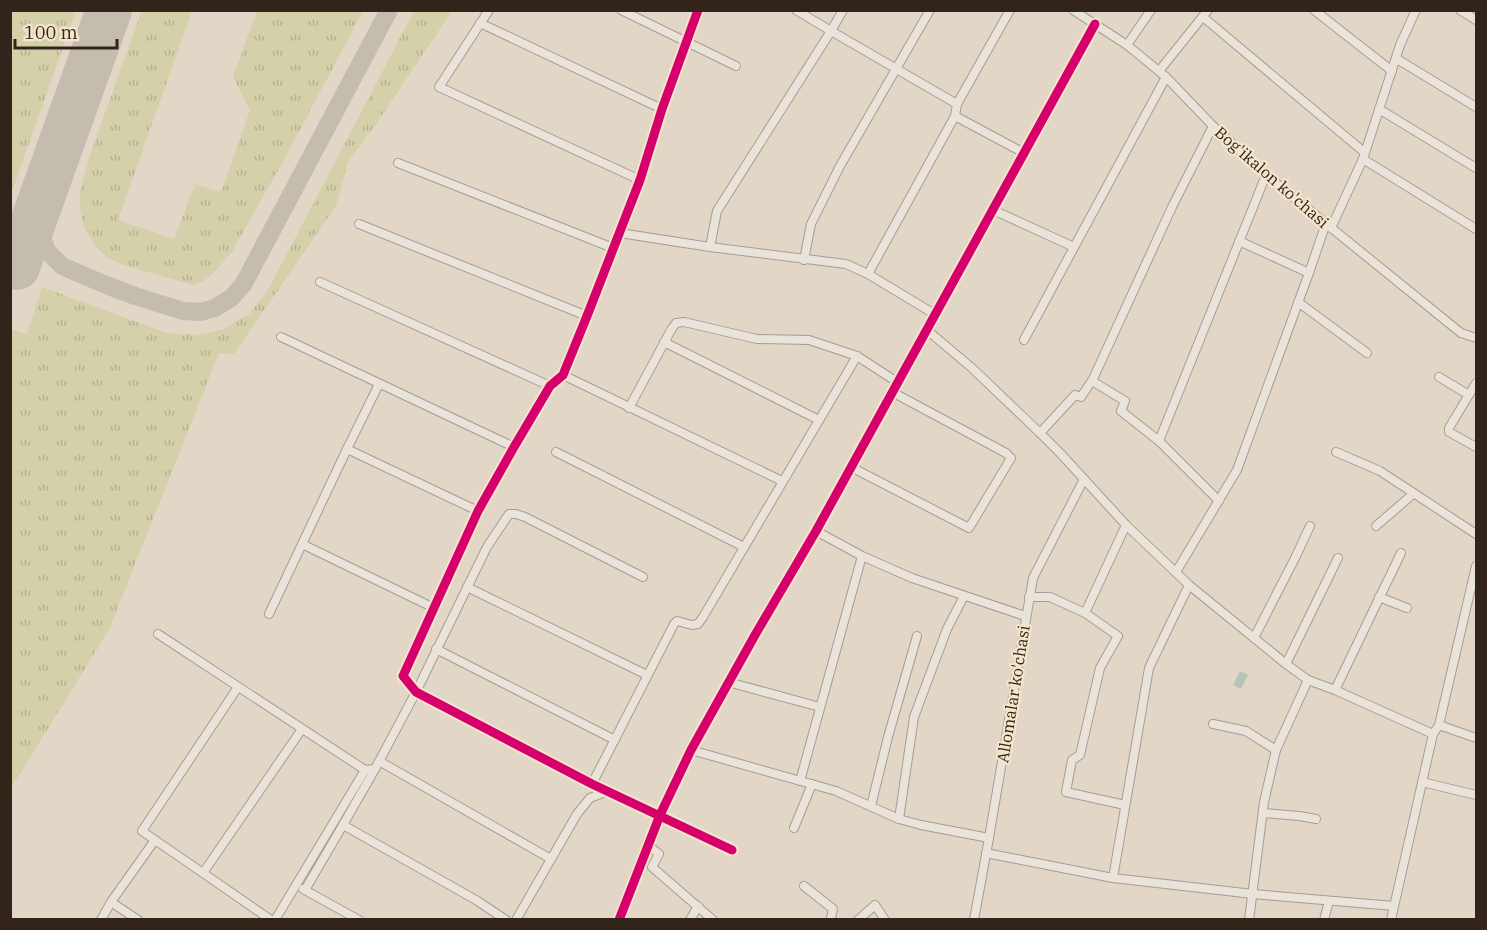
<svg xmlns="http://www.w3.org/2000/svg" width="1487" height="930" font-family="'IBM Plex Serif',serif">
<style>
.grass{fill:url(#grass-tufts)}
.water{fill:#b4c6b8}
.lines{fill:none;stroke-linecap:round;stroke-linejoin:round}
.taxiway{stroke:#c5bcb0;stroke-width:18}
.runway{stroke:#c5bcb0;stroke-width:46}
.minor-casing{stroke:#a69c91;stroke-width:10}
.minor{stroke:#eae3d9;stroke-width:8}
.cycleway-casing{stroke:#f4e5cb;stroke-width:13}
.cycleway{stroke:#d6006c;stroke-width:9}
.labels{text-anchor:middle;stroke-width:4.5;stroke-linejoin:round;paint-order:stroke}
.street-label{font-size:16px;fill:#33241b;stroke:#f4e5cb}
</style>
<defs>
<pattern id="grass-tufts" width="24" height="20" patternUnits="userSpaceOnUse" patternTransform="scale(1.5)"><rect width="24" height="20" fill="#d4d0a9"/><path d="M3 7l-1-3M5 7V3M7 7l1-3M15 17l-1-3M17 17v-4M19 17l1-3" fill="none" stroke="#b6b291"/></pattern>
</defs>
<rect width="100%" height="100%" fill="#e2d7c7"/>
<g class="grass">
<polygon points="11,10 76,11 11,194 10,11"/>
<polygon points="142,10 192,11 118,220 174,239 195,184 217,191 222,190 250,110 233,77 257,11 363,11 287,154 232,252 216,270 205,280 193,285 123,265 106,257 93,243 84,227 80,209 80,190 91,152"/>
<polygon points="414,11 452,11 372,130 348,162 336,206 234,354 219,353 109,630 11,788 11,329 27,334 42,287 167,333 197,335 224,329 249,314 267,292"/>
</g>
<polygon class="water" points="1240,671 1248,675 1241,689 1233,685"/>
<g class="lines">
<polyline class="taxiway" points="36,212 41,234 47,251 62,266 106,285 135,296 183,311 200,312 215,308 231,298 243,285 389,10"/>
<polyline class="runway" points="17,267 109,10"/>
<defs>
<g id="minor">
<polyline points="489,10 439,87 640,180"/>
<polyline points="621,10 736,66"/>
<polyline points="698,10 662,109 640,180 587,316 563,375 550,386 514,447 478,511 403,676 416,692 592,784 732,850"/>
<polyline points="796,10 831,31 843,10"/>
<polyline points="1073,10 1127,45 1166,77 1213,126 1266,175 1461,333 1476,338"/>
<polyline points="1314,10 1392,71"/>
<polyline points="1460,10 1476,20"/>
<polyline points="1203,17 1364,152"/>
<polyline points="480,23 662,109"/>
<polyline points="1127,45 1151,10"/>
<polyline points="1397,59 1476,107"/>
<polyline points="1159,71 1208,10"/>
<polyline points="957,104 1010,10"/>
<polyline points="1379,109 1476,168"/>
<polyline points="1363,159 1476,229"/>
<polyline points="398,163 613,248"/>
<polyline points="993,210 1074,247"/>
<polyline points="359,224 587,316"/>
<polyline points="1331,228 1363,159 1400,45 1416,10"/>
<polyline points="620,233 710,247 717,211 831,31 957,104 955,116 1024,153"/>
<polyline points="1239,241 1309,273"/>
<polyline points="710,247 846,264 868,274 936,315"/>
<polyline points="804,260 811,224 840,166 930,10"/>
<polyline points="868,274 955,116"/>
<polyline points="320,282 550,386"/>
<polyline points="1298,302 1367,353"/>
<polyline points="927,330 972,368 1040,433 1061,454 1126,525 1189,585 1286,664 1308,680 1335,690 1433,734"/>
<polyline points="281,337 514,447"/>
<polyline points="1024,340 1166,77"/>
<polyline points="664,342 819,420"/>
<polyline points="563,375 782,481"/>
<polyline points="1439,377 1469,395"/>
<polyline points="1092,381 1125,401 1121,411 1159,441"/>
<polyline points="1476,383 1449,428 1449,432 1476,447"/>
<polyline points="629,408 671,330 676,323 684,322 757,339 809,340 857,356 897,382"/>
<polyline points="1040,433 1075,395 1081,397 1093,379 1172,207 1213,126"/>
<polyline points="347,449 379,384"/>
<polyline points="556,452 744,547"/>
<polyline points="1336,452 1380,471 1476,534"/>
<polyline points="851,467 969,528 1011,458 1006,453 892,392"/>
<polyline points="1219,501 1159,441 1266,175"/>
<polyline points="1376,526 1413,494"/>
<polyline points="816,531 862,556 912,578 1025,616"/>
<polyline points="302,544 434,608"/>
<polyline points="1176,572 1237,470 1309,273 1326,223"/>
<polyline points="467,587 647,675"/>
<polyline points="1029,597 1050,597 1085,613 1118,636 1100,668 1080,755 1072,760 1066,792 1125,805"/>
<polyline points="1379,597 1407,608"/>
<polyline points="1085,613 1126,525"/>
<polyline points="269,614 347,449 478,511"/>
<polyline points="158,634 365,770"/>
<polyline points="1254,638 1296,556 1310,526"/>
<polyline points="436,649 615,740"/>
<polyline points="1286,664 1338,558"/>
<polyline points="728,682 820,707"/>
<polyline points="1335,690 1401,553"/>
<polyline points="1213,724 1246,731 1276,750"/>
<polyline points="1439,725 1476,738"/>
<polyline points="691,750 836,791 899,819 921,825 989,838"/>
<polyline points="379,761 551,859"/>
<polyline points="375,769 343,825 476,900 506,920"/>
<polyline points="800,781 862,556"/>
<polyline points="1422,782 1476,795"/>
<polyline points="592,784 674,624 677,621 692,625 698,624 703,617 857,356"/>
<polyline points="871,806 888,737 917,636"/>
<polyline points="1263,813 1299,816 1316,819"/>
<polyline points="899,819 914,717 947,629 964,596"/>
<polyline points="794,828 812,784"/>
<polyline points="155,840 203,873 302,729"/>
<polyline points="647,844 659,854 652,867 713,920"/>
<polyline points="986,853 1113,878 1253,894 1394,906"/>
<polyline points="203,873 271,920"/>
<polyline points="1113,878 1149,668 1189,585"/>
<polyline points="804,886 833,909 831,918 832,920"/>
<polyline points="303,889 359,920"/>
<polyline points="305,890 343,825"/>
<polyline points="101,920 111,902"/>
<polyline points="138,920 111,902 155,840 142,831 238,687"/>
<polyline points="275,920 365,770 375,769 416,692 487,547 509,514 516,514 525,517 643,577"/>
<polyline points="516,920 577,814 590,798 608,791"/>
<polyline points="619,920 660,815 691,750 755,635 816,531 1095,24"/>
<polyline points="690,920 698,906"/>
<polyline points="858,920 875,905 885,920"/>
<polyline points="974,920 989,838 1033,578 1084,479"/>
<polyline points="1249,920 1264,802 1276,750 1308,680"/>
<polyline points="1324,920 1329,901"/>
<polyline points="1391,920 1433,734 1439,725 1476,566"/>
</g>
</defs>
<use href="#minor" class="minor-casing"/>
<use href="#minor" class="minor"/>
<defs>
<g id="cycleway">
<polyline points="698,10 662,109 640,180 587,316 563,375 550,386 514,447 478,511 403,676 416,692 592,784 732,850"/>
<polyline points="619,920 660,815 691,750 755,635 816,531 1095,24"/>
</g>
</defs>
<use href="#cycleway" class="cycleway-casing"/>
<use href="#cycleway" class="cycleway"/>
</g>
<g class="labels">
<g class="street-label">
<text transform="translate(1272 177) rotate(41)" y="6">Bog'ikalon ko'chasi</text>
<text transform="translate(1013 694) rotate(-81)" y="6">Allomalar ko'chasi</text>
</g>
</g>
<rect width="1487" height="930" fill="none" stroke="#33241b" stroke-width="24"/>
<path d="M15 39v9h102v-9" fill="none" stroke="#33241b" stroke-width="3"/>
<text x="24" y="39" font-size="18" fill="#33241b" stroke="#f4e5cb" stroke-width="4.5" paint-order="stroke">100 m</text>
</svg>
